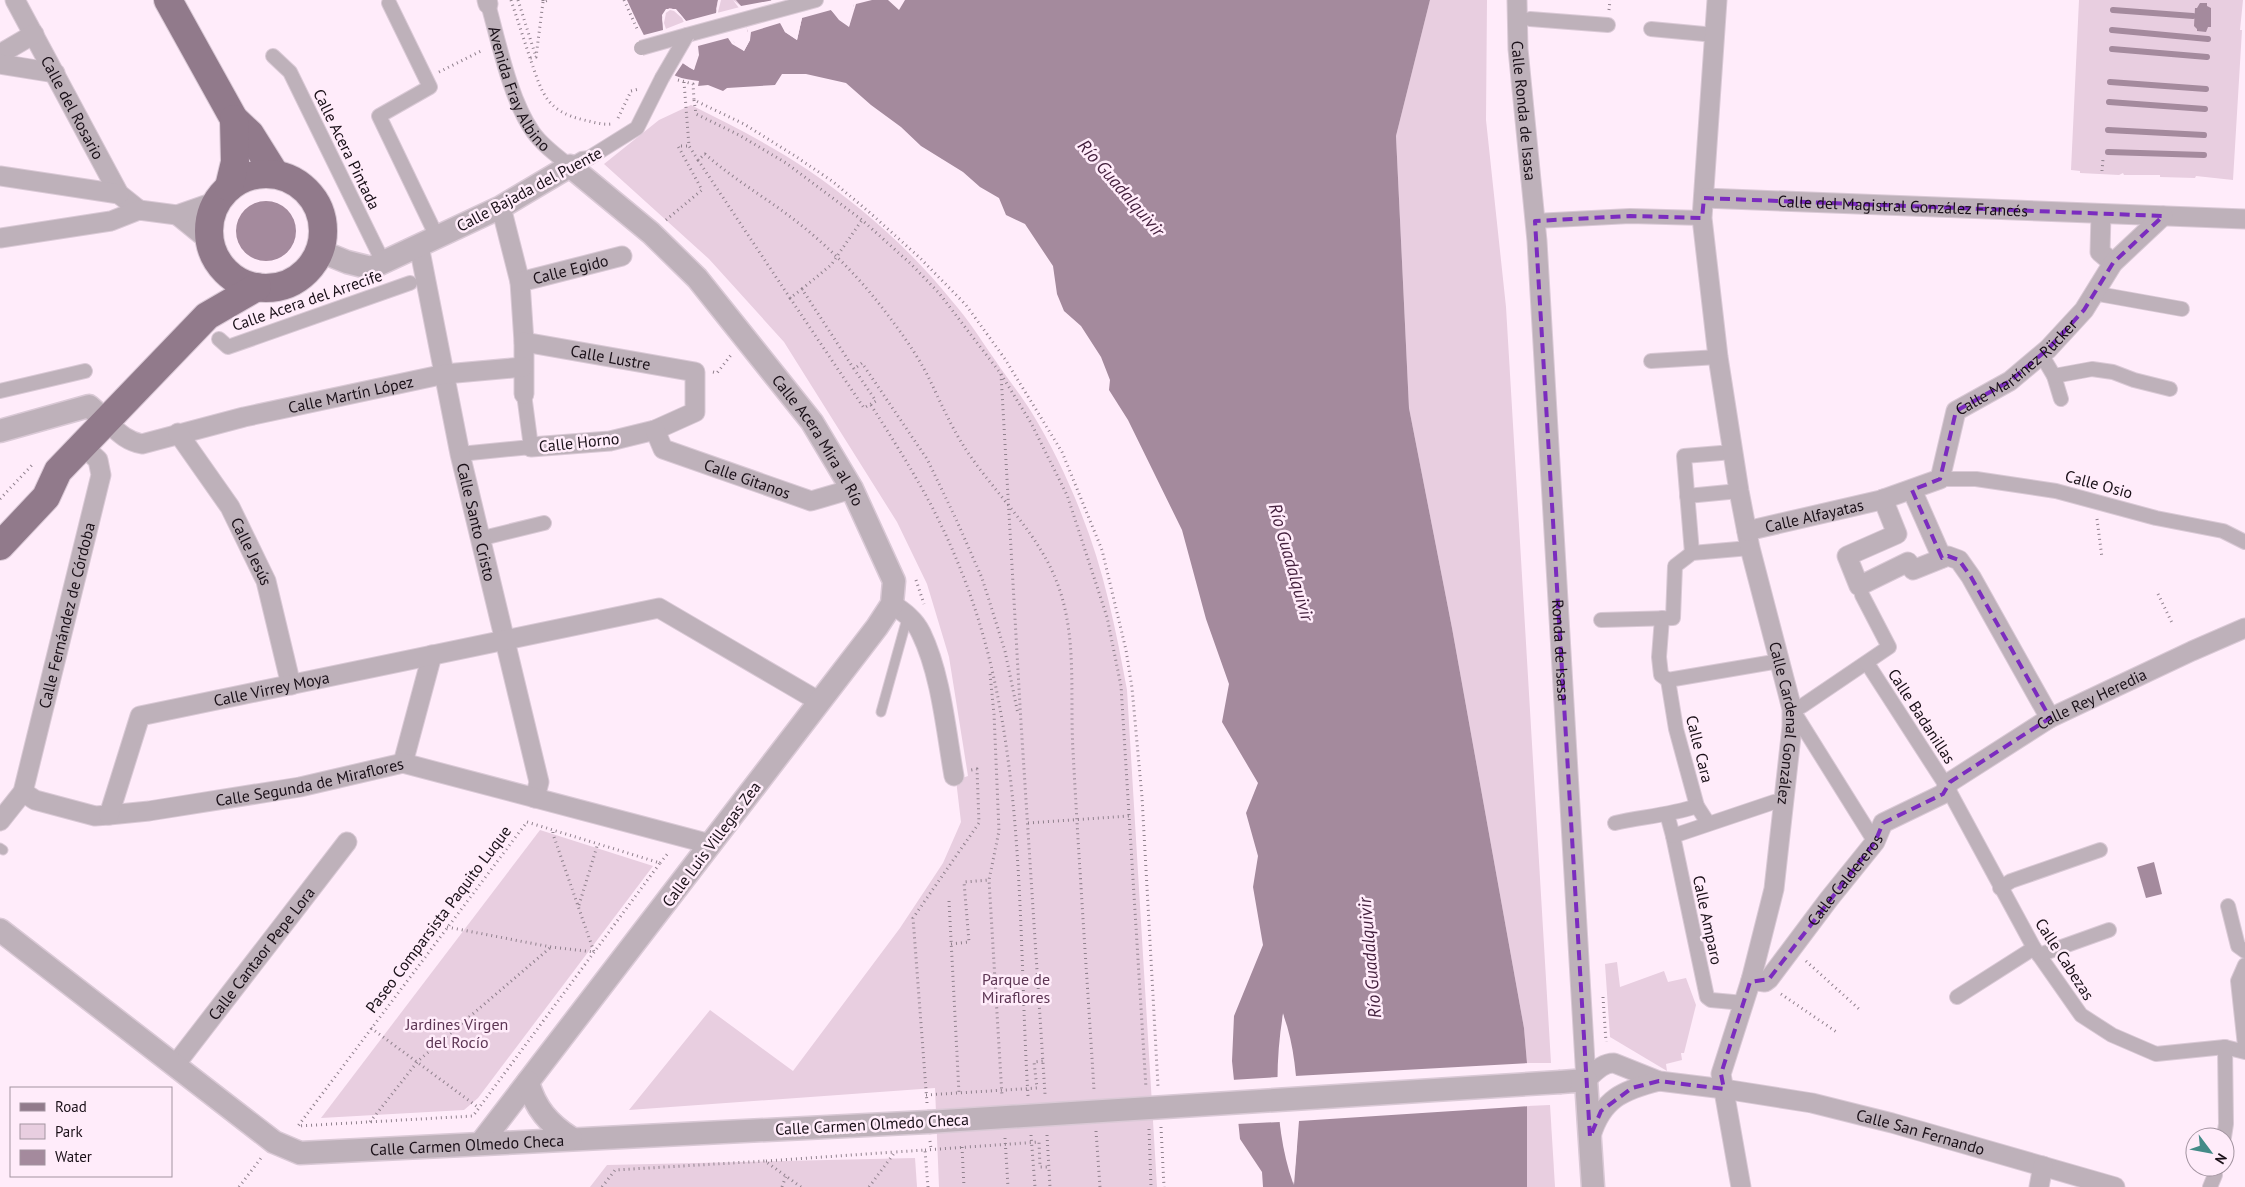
<svg xmlns="http://www.w3.org/2000/svg" width="2245" height="1187" font-family="'PT Sans',sans-serif">
<style>
.green{fill:#e8cee0}
.water{fill:#a48a9d;fill-rule:evenodd}
.pier{fill:#ffecfa;fill-rule:evenodd}
.lines{fill:none;stroke-linecap:round;stroke-linejoin:round}
.stream{stroke:#a48a9d;stroke-width:6}
.service-casing{stroke:#dac9d6;stroke-width:11}
.pedestrian-casing{stroke:#dac9d6;stroke-width:16}
.minor-casing{stroke:#dac9d6;stroke-width:21}
.tertiary-casing{stroke:#dac9d6;stroke-width:25}
.primary-casing{stroke:#dac9d6;stroke-width:30}
.path{stroke:#90818d;stroke-width:3;stroke-dasharray:1 4;stroke-linecap:butt}
.service{stroke:#beb1ba;stroke-width:9}
.pedestrian{stroke:#beb1ba;stroke-width:14}
.minor{stroke:#beb1ba;stroke-width:19}
.tertiary{stroke:#beb1ba;stroke-width:22}
.primary{stroke:#917a8b;stroke-width:28}
.pedestrian-bridge-casing{stroke:#dac9d6;stroke-width:16;stroke-linecap:butt}
.tertiary-bridge-casing{stroke:#dac9d6;stroke-width:25;stroke-linecap:butt}
.pedestrian-bridge{stroke:#beb1ba;stroke-width:14}
.tertiary-bridge{stroke:#beb1ba;stroke-width:22}
.marked{fill:none;stroke:#7b2cbf;stroke-width:4;stroke-dasharray:10 6;stroke-linejoin:round}
.labels{text-anchor:middle;stroke-width:5;stroke-linejoin:round;paint-order:stroke}
.street-label{font-size:16px;fill:#1a1018;stroke:#ffecfa}
.park-label{font-size:16px;fill:#5c3553;stroke:#ffecfa}
.water-label{font-size:18px;font-style:italic;fill:#431f3c;stroke:#ffecfa}
</style>
<rect width="100%" height="100%" fill="#ffecfa"/>
<g class="green">
<polygon points="627,0 767,0 686,21 663,30"/>
<polygon points="1430,0 1487,0 1486,120 1506,307 1551,1063 1527,1063 1524,1028 1452,628 1409,408 1396,136"/>
<polygon points="2079,0 2243,0 2240,30 2242,30 2233,180 2196,176 2195,178 2160,177 2160,175 2124,175 2123,173 2119,175 2080,173 2080,171 2071,170"/>
<path d="M691,105c40,20 80,40 117,65 53,36 104,81 144,131 16,18 29,39 43,59 12,18 26,35 37,53 19,31 36,66 49,100 23,57 35,117 46,177l30,497h-218l-4,-99 -306,22 81,-100 83,61 107,-143 43,-65 18,-41 -5,-42 12,-4 -19,-119 -22,-73 -30,-62 -113,-180 -75,-83 -105,-95 55,-44z"/>
<polygon points="540,830 653,866 478,1098 464,1110 321,1118"/>
<polygon points="1617,962 1620,987 1664,971 1668,982 1686,978 1696,1005 1684,1053 1681,1053 1682,1060 1666,1064 1667,1071 1610,1037 1605,964"/>
<polygon points="1550,1105 1555,1187 1527,1187 1527,1106"/>
<polygon points="915,1158 917,1187 590,1187 607,1165"/>
</g>
<g class="water">
<path d="M627,0h91l-2,9 12,28 16,14 6,-11 -9,-34 -5,-6h35l14,32 12,8 5,-22 -6,-18 35,10 18,16 6,-26h33l11,10 6,-10h525l-34,136 13,272 43,220 72,400 3,35v124h-264l-1,-15 -22,-33 -8,-78 2,-45 29,-71 -10,-58 5,-31 -12,-43 12,-30 -36,-61 7,-38 -23,-65 -24,-89 -54,-110 -19,-30 1,-10 -9,-23 -20,-31 -17,-15 -7,-17 -4,-28 -28,-42 -19,-9 -7,-17 -19,-11 -17,-15 -42,-26 -20,-19 -30,-22 -25,-22 -40,-9h-24l-7,11 -48,3 -4,3 -15,-6 -10,1 1,-5c-7,-1 -16,-2 -23,-5 -19,-8 -40,-57 -49,-76zM669,8c12,0 26,26 28,37 2,7 -2,18 -3,25 -24,-12 -26,-27 -32,-51zM1283,1014c18,47 17,120 10,169 -18,-51 -19,-115 -10,-169z"/>
<polygon points="2200,3 2207,3 2207,6 2211,8 2211,27 2208,27 2206,32 2197,31 2197,29 2194,26 2195,8 2197,8"/>
<circle cx="266" cy="231" r="30"/>
<polygon points="2154,862 2162,894 2146,898 2137,867"/>
</g>
<g class="pier">
<path d="M718,0h3l-3,12 12,24 4,6 9,5 5,-8v-7l-9,-24 -6,-8 8,6 33,-6 8,22 5,8 9,6 3,-18 -6,-18h37l3,9 15,14 6,-19 -2,-4h20l-16,4 -7,23 -10,-7 -8,-10 -29,8 -5,22 -12,-8 -5,-9 -29,9 -1,8 -6,11 -12,-7 -4,-6 -30,8 1,9 -5,15 -11,-7 -10,15 -20,-22 -13,-20 23,-6 -1,-15 4,-6h10l10,12 30,-8zM670,10l4,1 8,7 13,29 2,7 -4,12 -20,-16 -9,-27 2,-10z"/>
<path d="M1283,1013l12,63 235,-13v43l-231,15 -5,64 -9,-33 -5,-30 -44,2 -5,-44 47,-3zM1284,1026l11,72 -2,74 -6,-21 -6,-51z"/>
</g>
<g class="lines">
<g class="stream">
<polyline points="2113,10 2193,16"/>
<polyline points="2112,30 2208,39"/>
<polyline points="2112,49 2207,57"/>
<polyline points="2110,82 2206,89"/>
<polyline points="2109,102 2205,109"/>
<polyline points="2108,130 2204,135"/>
<polyline points="2108,152 2204,155"/>
</g>
<defs>
<g id="service">
<polyline points="881,712 908,615"/>
<polyline points="0,848 3,850"/>
</g>
<g id="pedestrian">
<polyline points="389,3 430,87 379,116 437,237"/>
<path id="s1" d="M488,4c11,39 22,95 45,128 9,13 24,24 37,34l12,-7 7,-1 48,-30 25,-50"/>
<polyline points="1530,19 1608,25"/>
<polyline points="1651,29 1715,35"/>
<polyline points="687,35 816,0"/>
<polyline points="273,56 290,72 383,262"/>
<polyline points="1535,221 1630,216 1702,218"/>
<polyline points="2096,291 2104,295 2182,309"/>
<polyline points="219,339 228,347 410,283"/>
<polyline points="2041,354 2054,376 2061,399"/>
<polyline points="1651,361 1718,357"/>
<polyline points="2054,376 2092,369 2113,372 2134,380 2170,389"/>
<polyline points="0,391 85,371"/>
<polyline points="460,454 531,447 524,394"/>
<polyline points="1940,479 1976,479 2056,491 2156,518 2223,531 2245,542"/>
<polyline points="1687,496 1739,491"/>
<polyline points="479,539 544,523"/>
<polyline points="1692,553 1684,456 1733,452"/>
<polyline points="1862,595 1889,647 1802,706 1792,709 1875,842"/>
<polyline points="1662,618 1659,657 1661,675 1668,680 1780,661"/>
<polyline points="1601,620 1673,618 1675,566 1692,553 1750,548"/>
<polyline points="1867,663 1947,787 2034,948 2081,1015 2112,1035 2156,1054 2225,1047 2245,1052"/>
<polyline points="1668,680 1676,729 1697,806 1708,823"/>
<polyline points="1667,814 1673,836 1707,997 1711,1000 1744,1003"/>
<path d="M1615,823c27,-6 55,-8 82,-17"/>
<polyline points="1673,836 1774,802 1783,801"/>
<polyline points="2000,888 2011,881 2100,850"/>
<polyline points="2228,906 2238,946 2245,951"/>
<polyline points="2039,955 2109,930"/>
<polyline points="2245,965 2238,981 2245,1046"/>
<polyline points="1957,997 2034,948"/>
<polyline points="2224,1137 2226,1124 2225,1047"/>
<polyline points="2210,1187 2215,1175"/>
</g>
<g id="minor">
<path id="s2" d="M15,0l104,194 20,16"/>
<polyline points="487,0 488,4"/>
<path id="s3" d="M1517,0l1,49 19,192 49,839"/>
<path id="s4" d="M1717,0l-15,218 16,139 21,134 11,57 42,161v18l-18,162 -23,91 -30,94 20,113"/>
<polyline points="0,54 34,34"/>
<polyline points="0,64 55,73"/>
<polyline points="0,176 119,194"/>
<path id="s5" d="M1704,198l541,21"/>
<polyline points="501,207 520,282 524,342 524,394"/>
<polyline points="2101,214 2100,252 2113,263"/>
<polyline points="177,215 209,241"/>
<polyline points="0,238 111,221 139,210 177,215 217,201"/>
<path id="s6" d="M419,246l41,208 79,328 -4,16"/>
<path id="s7" d="M520,282l102,-26"/>
<path id="s8" d="M524,342l171,30v40l-40,18 -45,11 -79,6"/>
<path id="s9" d="M106,421c12,11 20,20 36,23l102,-27 201,-43 78,-7"/>
<path id="s10" d="M655,430l8,19 148,52 41,-12"/>
<path id="s11" d="M178,433l52,74 36,74 25,104"/>
<polyline points="1912,490 1942,558"/>
<polyline points="1883,499 1897,534 1847,556 1859,586 1908,562 1913,570 1948,556 1959,560 1971,577 2050,718"/>
<path id="s12" d="M1747,531l134,-31 59,-21 16,-68 54,-30 38,-32 36,-39 29,-47 50,-47"/>
<path d="M892,604c12,8 23,16 29,29 20,41 25,98 33,143"/>
<polyline points="403,763 432,655"/>
<path id="s13" d="M23,792l12,8 60,16 14,-1 40,-4 151,-24 103,-24 307,81"/>
<path id="s14" d="M109,815l31,-99 519,-108 161,94"/>
<path id="s15" d="M0,821l23,-29 78,-317 -3,-15 -15,-14"/>
<path id="s16" d="M1751,980l14,2 4,-3 60,-80 46,-57 8,-19 60,-29 7,-12 100,-64 142,-67 53,-23"/>
<path id="s17" d="M175,1065l172,-223"/>
<path id="s18" d="M1586,1080c9,-8 16,-17 28,-17l45,18 65,8 88,14 80,20 223,64"/>
<path d="M1591,1136c11,-37 32,-46 68,-55"/>
<polyline points="2039,1187 2043,1166"/>
</g>
<g id="tertiary">
<path id="s19" d="M320,251l27,11 24,6 130,-61 69,-41 81,67 46,45 115,144 40,67 42,92 -2,23 -15,23 -396,516"/>
<polyline points="0,431 89,406 106,421"/>
<path id="s20" d="M0,930l274,212 26,11 628,-31"/>
<path d="M528,1082c7,26 21,42 43,56"/>
<polyline points="1561,1082 1586,1080 1593,1187"/>
</g>
<g id="primary">
<polyline points="168,0 234,119 250,134 275,174"/>
<circle cx="266" cy="231" r="57"/>
<polyline points="229,187 235,162 234,119"/>
<polyline points="0,546 46,497 58,471 207,316 257,287"/>
</g>
</defs>
<use href="#service" class="service-casing"/>
<use href="#pedestrian" class="pedestrian-casing"/>
<use href="#minor" class="minor-casing"/>
<use href="#tertiary" class="tertiary-casing"/>
<use href="#primary" class="primary-casing"/>
<g class="path">
<polyline points="511,0 530,58"/>
<polyline points="518,0 535,54"/>
<polyline points="543,0 543,2 548,0"/>
<polyline points="624,0 638,31"/>
<path d="M543,2l-7,55 -6,1c12,34 15,53 54,62 9,2 18,5 27,4"/>
<polyline points="1609,10 1610,0"/>
<polyline points="439,72 483,50"/>
<polyline points="678,80 693,84 694,100 744,124 795,156 832,181 868,211 920,258 966,305 1005,359 1062,452 1102,550 1126,650 1132,688 1142,797 1158,1086"/>
<path d="M684,82l5,64 9,14 7,-6c27,24 58,42 87,64 39,30 72,64 101,104 16,21 31,44 42,69 11,23 21,45 36,66 33,47 77,86 92,144 13,48 7,100 10,150 6,113 14,226 21,339"/>
<polyline points="694,100 696,114 739,135 786,163 862,220 911,264 939,293 1001,374 1021,723 1045,1094"/>
<polyline points="618,118 631,91 639,89"/>
<polyline points="698,160 790,298 802,289 854,369 862,363 927,459 956,519 982,578 1005,651 1018,714"/>
<polyline points="2102,171 2103,159"/>
<polyline points="666,220 702,190 678,146 689,146"/>
<polyline points="802,289 831,265 862,220"/>
<polyline points="790,298 864,408 876,401 854,369"/>
<polyline points="713,372 717,373 731,355"/>
<polyline points="1001,374 1031,423 1067,495 1107,617 1121,686 1146,1088"/>
<path d="M871,405c31,49 62,97 84,151 73,169 62,360 73,540"/>
<polyline points="0,499 34,463"/>
<polyline points="2097,519 2102,558"/>
<polyline points="916,580 924,604"/>
<polyline points="2158,594 2173,625"/>
<polyline points="990,674 994,714 999,831 989,880 1002,1096"/>
<polygon points="527,822 660,863 473,1116 298,1126"/>
<polyline points="1028,823 1129,816"/>
<polyline points="660,863 669,852"/>
<polyline points="949,901 959,1093"/>
<polyline points="579,905 598,843"/>
<polyline points="447,927 551,947 594,952 553,834 553,830"/>
<polyline points="951,944 969,942 964,882 989,880"/>
<polyline points="1806,961 1859,1009"/>
<polyline points="1781,994 1838,1033"/>
<polyline points="1603,997 1606,1042"/>
<polyline points="371,1028 479,1108"/>
<polyline points="926,1095 1037,1088 1034,1062 1043,1061"/>
<polyline points="927,1103 913,918 979,823 977,769 971,770"/>
<polyline points="370,1122 418,1061 551,947"/>
<polyline points="1161,1127 1164,1187"/>
<polyline points="1149,1129 1151,1187"/>
<polyline points="1096,1131 1100,1187"/>
<polyline points="1031,1135 1035,1187"/>
<polyline points="1047,1135 1050,1187"/>
<polyline points="1005,1138 1008,1187"/>
<polyline points="930,1141 931,1149"/>
<polyline points="962,1147 964,1187"/>
<polyline points="925,1150 1039,1142 1040,1167 1048,1167"/>
<polyline points="766,1161 895,1152"/>
<polyline points="239,1187 261,1158"/>
<polyline points="602,1187 615,1170 765,1161 801,1187"/>
<polyline points="782,1187 786,1176"/>
<polyline points="869,1187 895,1152 925,1150 928,1187"/>
</g>
<use href="#service" class="service"/>
<use href="#pedestrian" class="pedestrian"/>
<use href="#minor" class="minor"/>
<use href="#tertiary" class="tertiary"/>
<use href="#primary" class="primary"/>
<defs>
<g id="pedestrian-bridge">
<polyline points="641,48 687,35"/>
<polyline points="662,78 687,35"/>
</g>
<polyline id="tertiary-bridge" points="928,1122 1561,1082"/>
</defs>
<use href="#pedestrian-bridge" class="pedestrian-bridge-casing"/>
<use href="#tertiary-bridge" class="tertiary-bridge-casing"/>
<use href="#pedestrian-bridge" class="pedestrian-bridge"/>
<use href="#tertiary-bridge" class="tertiary-bridge"/>
</g>
<path class="marked" d="M1704,198l459,18 -50,47 -29,47 -36,39 -38,32 -54,30 -16,68 -28,11 30,68 6,-2 11,4 12,17 79,141 -100,64 -7,12 -60,29 -8,19 -106,137 -19,3 -29,92 3,15 -65,-8 -27,7 -31,23 -11,26 -55,-916 95,-5 72,2z"/>
<g class="labels">
<g class="street-label">
<text dy="6" stroke="none"><textPath href="#s1" startOffset="91">Avenida Fray Albino</textPath></text>
<text dy="6" stroke="none"><textPath href="#s2" startOffset="122">Calle del Rosario</textPath></text>
<text dy="6" stroke="none"><textPath href="#s3" startOffset="111">Calle Ronda de Isasa</textPath></text>
<text transform="translate(347 149) rotate(64)" y="6">Calle Acera Pintada</text>
<text transform="translate(529 189) rotate(-28)" y="6">Calle Bajada del Puente</text>
<text dy="6" stroke="none"><textPath href="#s5" startOffset="199">Calle del Magistral González Francés</textPath></text>
<text dy="6" stroke="none"><textPath href="#s7" startOffset="52">Calle Egido</textPath></text>
<text transform="translate(307 300) rotate(-19)" y="6">Calle Acera del Arrecife</text>
<text dy="6" stroke="none"><textPath href="#s8" startOffset="88">Calle Lustre</textPath></text>
<text dy="6" stroke="none"><textPath href="#s12" startOffset="345">Calle Martínez Rücker</textPath></text>
<text dy="6" stroke="none"><textPath href="#s9" startOffset="258">Calle Martín López</textPath></text>
<text dy="6" stroke="none"><textPath href="#s19" startOffset="650">Calle Acera Mira al Río</textPath></text>
<text transform="translate(579 442) rotate(-6)" y="6">Calle Horno</text>
<text dy="6" stroke="none"><textPath href="#s10" startOffset="110">Calle Gitanos</textPath></text>
<text transform="translate(2099 484) rotate(15)" y="6">Calle Osio</text>
<text dy="6" stroke="none"><textPath href="#s12" startOffset="69">Calle Alfayatas</textPath></text>
<text dy="6" stroke="none"><textPath href="#s6" startOffset="282">Calle Santo Cristo</textPath></text>
<text dy="6" stroke="none"><textPath href="#s11" startOffset="140">Calle Jesús</textPath></text>
<text dy="6" stroke="none"><textPath href="#s15" startOffset="219">Calle Fernández de Córdoba</textPath></text>
<text dy="6" stroke="none"><textPath href="#s3" startOffset="652">Ronda de Isasa</textPath></text>
<text dy="6" stroke="none"><textPath href="#s14" startOffset="238">Calle Virrey Moya</textPath></text>
<text dy="6" stroke="none"><textPath href="#s16" startOffset="458">Calle Rey Heredia</textPath></text>
<text transform="translate(1922 716) rotate(57)" y="6">Calle Badanillas</text>
<text dy="6" stroke="none"><textPath href="#s4" startOffset="732">Calle Cardenal González</textPath></text>
<text transform="translate(1700 749) rotate(76)" y="6">Calle Cara</text>
<text dy="6" stroke="none"><textPath href="#s13" startOffset="294">Calle Segunda de Miraflores</textPath></text>
<text transform="translate(711 844) rotate(-53)" y="6">Calle Luis Villegas Zea</text>
<text dy="6" stroke="none"><textPath href="#s16" startOffset="144">Calle Caldereros</textPath></text>
<text transform="translate(438 919) rotate(-53)" y="6">Paseo Comparsista Paquito Luque</text>
<text transform="translate(1708 920) rotate(78)" y="6">Calle Amparo</text>
<text dy="6" stroke="none"><textPath href="#s17" startOffset="141">Calle Cantaor Pepe Lora</textPath></text>
<text transform="translate(2065 959) rotate(57)" y="6">Calle Cabezas</text>
<text transform="translate(872 1124) rotate(-3)" y="6">Calle Carmen Olmedo Checa</text>
<text dy="6" stroke="none"><textPath href="#s18" startOffset="349">Calle San Fernando</textPath></text>
<text dy="6" stroke="none"><textPath href="#s20" startOffset="542">Calle Carmen Olmedo Checa</textPath></text>
</g>
<g class="park-label">
<text x="1016" y="985">Parque de<tspan x="1016" dy="18">Miraflores</tspan></text>
<text x="457" y="1030">Jardines Virgen<tspan x="457" dy="18">del Rocío</tspan></text>
</g>
<g class="water-label">
<text transform="translate(1121 188) rotate(49)" y="6">Río Guadalquivir</text>
<text transform="translate(1291 562) rotate(74)" y="6">Río Guadalquivir</text>
<text transform="translate(1370 958) rotate(-95)" y="6">Río Guadalquivir</text>
</g>
</g>
<rect x="10" y="1087" width="162" height="90" fill="#ffecfa" stroke="#a394a0"/>
<rect x="20" y="1103" width="25" height="8" fill="#917a8b" stroke="#a394a0"/>
<text x="55" y="1112" font-size="15" fill="#1a1018">Road</text>
<rect x="20" y="1124" width="25" height="15" fill="#e8cee0" stroke="#a394a0"/>
<text x="55" y="1137" font-size="15" fill="#1a1018">Park</text>
<rect x="20" y="1150" width="25" height="15" fill="#a48a9d" stroke="#a394a0"/>
<text x="55" y="1162" font-size="15" fill="#1a1018">Water</text>
<g transform="translate(2210 1152) rotate(122)"><circle r="24" fill="#ffecfa" stroke="#a394a0"/>
<path d="M0-4L9 19L0 12L-9 19Z" fill="#448b88"/>
<text y="-8" font-size="14" font-weight="bold" text-anchor="middle" fill="#1a1018">N</text>
</g>
</svg>
